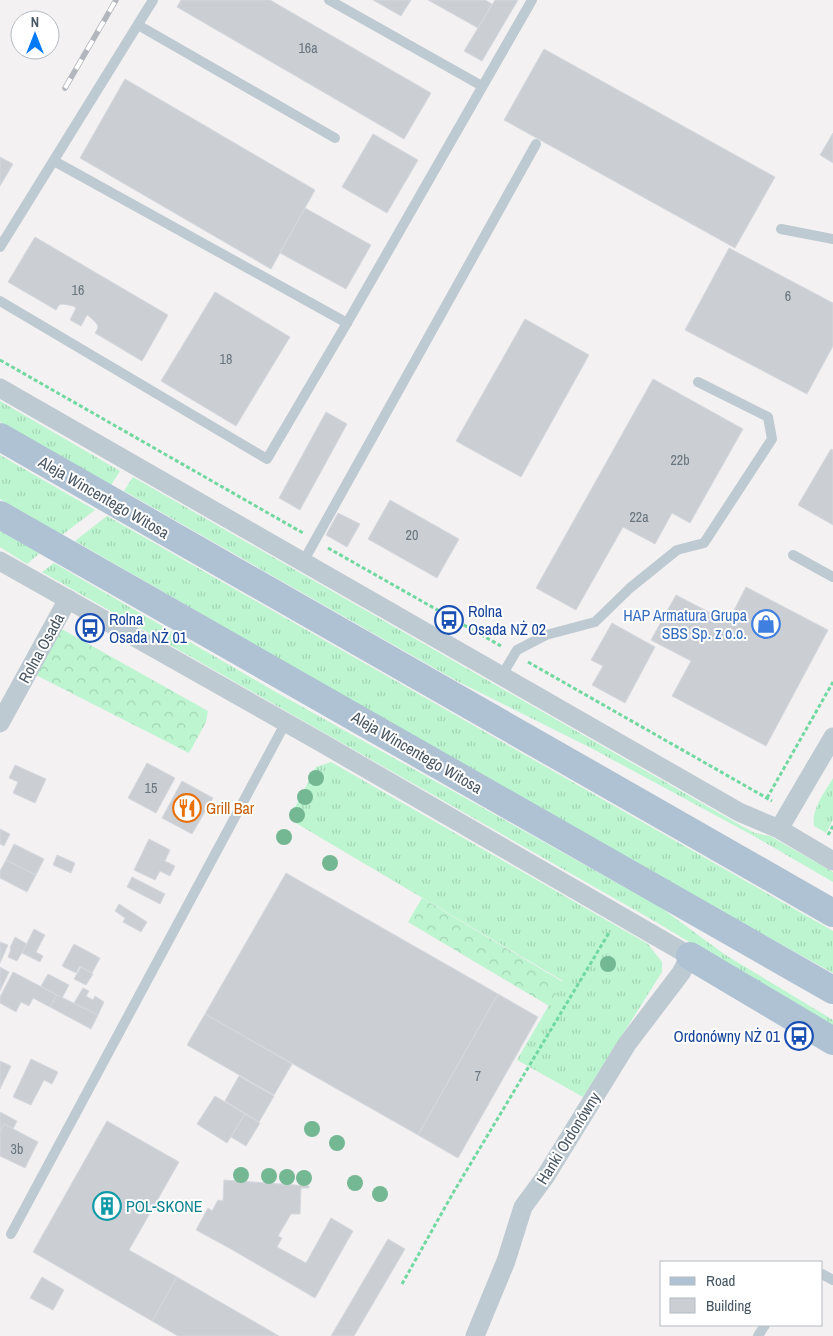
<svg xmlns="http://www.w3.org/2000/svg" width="833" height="1336" font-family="'Archivo Narrow',sans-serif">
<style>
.grass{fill:url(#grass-tufts)}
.forest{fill:url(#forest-crowns)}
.building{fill:#cbcfd4;stroke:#d5d8de}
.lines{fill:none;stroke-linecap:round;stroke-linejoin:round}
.path{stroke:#70d8a0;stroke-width:3;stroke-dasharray:4 2.5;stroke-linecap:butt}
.service{stroke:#becad2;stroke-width:10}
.minor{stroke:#becad2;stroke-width:19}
.primary{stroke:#afc2d3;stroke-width:28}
.rail-casing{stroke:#b3b7bd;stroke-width:5.5}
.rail{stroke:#fff;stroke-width:4;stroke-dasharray:11;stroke-linecap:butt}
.tree{fill:#74b793}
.labels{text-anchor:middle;stroke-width:4;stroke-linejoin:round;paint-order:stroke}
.number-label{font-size:14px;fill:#68747e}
.street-label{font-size:16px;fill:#475662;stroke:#fff}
.transit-label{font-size:16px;fill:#164399;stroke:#fff;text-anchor:start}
.shop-label{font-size:16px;fill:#366cbe;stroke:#fff;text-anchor:end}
.food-label{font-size:16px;fill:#c56008;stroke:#fff;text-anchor:start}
.culture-label{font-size:16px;fill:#0d838f;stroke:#fff;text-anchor:start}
</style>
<defs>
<pattern id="grass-tufts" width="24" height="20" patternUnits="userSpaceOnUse" patternTransform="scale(1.25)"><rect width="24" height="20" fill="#bcf5d0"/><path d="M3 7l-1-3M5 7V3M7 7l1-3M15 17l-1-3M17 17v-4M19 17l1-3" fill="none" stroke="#a3d4b5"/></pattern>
<pattern id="forest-crowns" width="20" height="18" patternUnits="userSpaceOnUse" patternTransform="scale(1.25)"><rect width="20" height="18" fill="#bcf5d0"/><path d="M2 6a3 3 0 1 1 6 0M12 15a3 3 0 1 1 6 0" fill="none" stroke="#a3d4b5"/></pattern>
</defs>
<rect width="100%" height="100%" fill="#f4f1f2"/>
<g class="grass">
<polygon points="0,401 120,471 111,485 0,422"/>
<polygon points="0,455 95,510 62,535 0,499"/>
<polygon points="133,477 747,829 755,833 770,836 833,872 833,882 752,835 591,748 457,681 124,491"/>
<polygon points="107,516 833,931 833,973 613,851 75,541"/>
<polygon points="0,531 40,553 27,564 0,547"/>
<polygon points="54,563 274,691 660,907 724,954 833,1020 833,1028 656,922 42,572"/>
<polygon points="331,762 648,944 662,962 662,972 583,1097 517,1060 563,981 289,819 316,767"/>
<path d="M833,778v42l-7,13 -12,-7c-3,-17 11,-34 19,-48z"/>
</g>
<g class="forest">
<polygon points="60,628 208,711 206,722 189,753 34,674"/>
<polygon points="422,898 563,982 549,1006 408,922"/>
</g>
<g class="building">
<polygon points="181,0 270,0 431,93 404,139 177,7"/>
<polygon points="373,0 411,0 401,16"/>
<polygon points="428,0 485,0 492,4 478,28"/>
<polygon points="495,0 518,0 482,61 464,51"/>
<polygon points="544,49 775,177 735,248 504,120"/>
<polygon points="125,79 315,190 271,269 80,158"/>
<polygon points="833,133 833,163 820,155"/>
<polygon points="373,134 418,160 387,213 342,187"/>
<polygon points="0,157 13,164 0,186"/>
<polygon points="305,208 371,245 346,289 280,253"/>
<polygon points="35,237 168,315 142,361 95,333 98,328 97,324 90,317 87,315 81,326 70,320 76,308 73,306 63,304 59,305 56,310 8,282"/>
<polygon points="729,248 833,303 833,346 807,394 685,330"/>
<polygon points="215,292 290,337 236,426 161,381"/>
<polygon points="525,319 589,355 521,477 456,441"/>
<polygon points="653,379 743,429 690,523 672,513 655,544 623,527 576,610 536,588"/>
<polygon points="326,412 347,424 300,510 279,498"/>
<polygon points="831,449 833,450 833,525 798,505"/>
<polygon points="390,500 459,539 437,578 368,539"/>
<polygon points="338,513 360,524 347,547 326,535"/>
<polygon points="746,587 828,630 766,746 672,696 691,661 651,640 676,595 728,622"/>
<polygon points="612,623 655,647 625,703 592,685 603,666 591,660"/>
<polygon points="147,763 175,778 156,813 128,798"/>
<polygon points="15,765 46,779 35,803 13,793 18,782 9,778"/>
<polygon points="182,781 213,798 192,834 162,818"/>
<polygon points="0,829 10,834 4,846 0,844"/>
<polygon points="149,839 170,850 165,861 175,866 170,876 160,871 155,880 134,870"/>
<polygon points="14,844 44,859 36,875 6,860"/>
<polygon points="57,855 75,863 71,873 53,865"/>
<polygon points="6,860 36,875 27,892 0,878 0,871"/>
<polygon points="286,873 498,994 418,1135 205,1014"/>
<polygon points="132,877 165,894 160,904 127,887"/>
<polygon points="119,904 147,922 141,932 123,922 125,918 115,911"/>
<polygon points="34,929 45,935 36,952 43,956 40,962 22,953"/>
<polygon points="15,937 27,944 17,961 8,957 11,949 10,948"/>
<polygon points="0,942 8,945 0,963"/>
<polygon points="74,944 100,958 92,973 80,966 76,973 62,966"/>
<polygon points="0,967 9,972 0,991"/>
<polygon points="81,967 93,974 86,985 74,979"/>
<polygon points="13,972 57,995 50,1007 33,998 29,1006 21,1002 16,1012 0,1003 0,997"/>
<polygon points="48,974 69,985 62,998 41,986"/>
<polygon points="83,988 89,991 86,996 93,1000 95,996 104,1002 98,1015 74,1003"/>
<polygon points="498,994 538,1017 458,1158 418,1135"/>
<polygon points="57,995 98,1015 91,1029 50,1007"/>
<polygon points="205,1014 292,1064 274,1095 187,1045"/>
<polygon points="31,1059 58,1072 52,1084 44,1080 31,1105 13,1097"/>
<polygon points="0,1061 11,1066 0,1089"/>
<polygon points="239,1076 274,1096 259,1122 225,1101"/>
<polygon points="215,1096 245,1114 227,1143 197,1124"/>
<polygon points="0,1112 17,1121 13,1129 4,1124 0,1132"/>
<polygon points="245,1114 260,1123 246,1146 231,1137"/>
<polygon points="107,1121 179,1162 129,1250 177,1277 152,1321 33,1252"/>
<polygon points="4,1124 38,1142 25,1168 0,1156 0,1132"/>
<polygon points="224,1180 309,1186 309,1188 301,1188 300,1214 291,1214 278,1236 282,1238 277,1247 306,1263 331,1218 353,1231 315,1298 231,1249 196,1230 208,1208 212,1211 218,1200 223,1201"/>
<polygon points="388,1239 405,1249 354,1336 331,1336"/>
<polygon points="42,1277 64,1290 53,1310 30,1298"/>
<polygon points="177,1277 279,1336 178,1336 152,1321"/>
</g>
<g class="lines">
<g class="path">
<polyline points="0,360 303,533"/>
<polyline points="328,548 501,646"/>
<polyline points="528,662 772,801"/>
<polyline points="767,798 833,682"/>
<polyline points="828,835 833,826"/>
<polyline points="402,1284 453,1193 610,931"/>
</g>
<g class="service">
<polyline points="329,0 482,86"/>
<polyline points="138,25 335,138"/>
<polyline points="54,161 347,323"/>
<polyline points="781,229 833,239"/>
<polyline points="0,247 153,0"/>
<polyline points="0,301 267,459 347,323 532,0"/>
<polyline points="793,555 833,577"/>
<polyline points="303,562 536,144"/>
<polyline points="502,675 517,650 546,635 595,622 630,588 677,550 704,543 772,439 768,417 698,382"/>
<polyline points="11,1234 286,722"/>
<polyline points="822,1274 833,1280"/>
<polyline points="758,1336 765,1325"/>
</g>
<g class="minor">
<polyline points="0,388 739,812 779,829 833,861"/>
<polyline points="0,561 322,743 690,956 681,973 627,1044 545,1177 523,1207 506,1261 475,1336"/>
<polyline points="0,723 68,599"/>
<polyline points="779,829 833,737"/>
</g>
<g class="primary">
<polyline points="0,437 833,913"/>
<polyline points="0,515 833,990"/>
<polyline points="690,956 833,1041"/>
</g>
<defs>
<polyline id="rail" points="65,88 116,0"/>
</defs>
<use href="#rail" class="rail-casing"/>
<use href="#rail" class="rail"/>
</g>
<g class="tree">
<circle cx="316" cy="778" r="8"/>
<circle cx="305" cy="797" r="8"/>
<circle cx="297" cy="815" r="8"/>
<circle cx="284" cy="837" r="8"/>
<circle cx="330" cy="863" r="8"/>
<circle cx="608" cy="964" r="8"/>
<circle cx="312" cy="1129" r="8"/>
<circle cx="337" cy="1143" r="8"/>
<circle cx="241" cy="1175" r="8"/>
<circle cx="269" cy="1176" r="8"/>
<circle cx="287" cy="1177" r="8"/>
<circle cx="304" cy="1178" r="8"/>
<circle cx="355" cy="1183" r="8"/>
<circle cx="380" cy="1194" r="8"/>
</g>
<defs>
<symbol id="bus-ring" viewBox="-11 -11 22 22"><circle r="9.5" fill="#fff" stroke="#1a4fb4" stroke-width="1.5"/><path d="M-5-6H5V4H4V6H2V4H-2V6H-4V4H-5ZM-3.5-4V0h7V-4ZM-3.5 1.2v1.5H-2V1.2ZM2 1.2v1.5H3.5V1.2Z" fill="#1a4fb4"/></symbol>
<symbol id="shop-ring" viewBox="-11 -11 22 22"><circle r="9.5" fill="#fff" stroke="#3f7fe0" stroke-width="1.5"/><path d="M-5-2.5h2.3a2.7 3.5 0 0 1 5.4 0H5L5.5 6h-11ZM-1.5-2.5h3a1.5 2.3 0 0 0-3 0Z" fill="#3f7fe0"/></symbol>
<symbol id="restaurant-ring" viewBox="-11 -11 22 22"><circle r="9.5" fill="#fff" stroke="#e8710a" stroke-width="1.5"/><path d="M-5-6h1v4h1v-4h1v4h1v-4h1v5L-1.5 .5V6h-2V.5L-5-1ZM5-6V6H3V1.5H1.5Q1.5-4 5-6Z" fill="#e8710a"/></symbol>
<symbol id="building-ring" viewBox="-11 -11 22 22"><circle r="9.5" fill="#fff" stroke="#0f9aa8" stroke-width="1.5"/><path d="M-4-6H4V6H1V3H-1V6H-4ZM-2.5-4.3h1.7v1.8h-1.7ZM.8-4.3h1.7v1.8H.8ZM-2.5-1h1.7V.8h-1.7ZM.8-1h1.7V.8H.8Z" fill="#0f9aa8"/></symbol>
</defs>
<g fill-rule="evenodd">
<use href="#bus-ring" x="433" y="604" width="32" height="32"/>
<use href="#shop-ring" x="750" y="608" width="32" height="32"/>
<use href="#bus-ring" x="74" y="612" width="32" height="32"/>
<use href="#restaurant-ring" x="171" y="792" width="32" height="32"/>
<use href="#bus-ring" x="783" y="1020" width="32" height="32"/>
<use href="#building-ring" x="91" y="1190" width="32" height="32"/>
</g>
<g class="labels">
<g class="number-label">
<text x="308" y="53">16a</text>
<text x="78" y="295">16</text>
<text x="788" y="301">6</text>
<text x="226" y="364">18</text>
<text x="680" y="465">22b</text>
<text x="639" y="522">22a</text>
<text x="412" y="540">20</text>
<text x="151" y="793">15</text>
<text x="478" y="1081">7</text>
<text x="17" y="1154">3b</text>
</g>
<g class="street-label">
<text transform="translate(104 497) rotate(30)" y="6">Aleja Wincentego Witosa</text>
<text transform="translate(41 648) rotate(-61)" y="6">Rolna Osada</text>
<text transform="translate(417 752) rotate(30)" y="6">Aleja Wincentego Witosa</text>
<text transform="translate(568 1138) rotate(-58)" y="6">Hanki Ordonówny</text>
</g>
<g class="transit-label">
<text x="468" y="617">Rolna<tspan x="468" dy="18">Osada NŻ 02</tspan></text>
<text x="109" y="625">Rolna<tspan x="109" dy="18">Osada NŻ 01</tspan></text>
<text x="780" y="1042" text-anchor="end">Ordonówny NŻ 01</text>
</g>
<g class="shop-label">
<text x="747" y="621">HAP Armatura Grupa<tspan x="747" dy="18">SBS Sp. z o.o.</tspan></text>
</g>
<g class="food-label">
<text x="206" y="814">Grill Bar</text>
</g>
<g class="culture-label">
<text x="126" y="1212">POL-SKONE</text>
</g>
</g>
<rect x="660" y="1261" width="162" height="65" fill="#ffffff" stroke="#b5bbc0"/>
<rect x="670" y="1277" width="25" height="8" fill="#afc2d3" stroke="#b5bbc0"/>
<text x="706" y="1286" font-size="15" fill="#475662">Road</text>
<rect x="670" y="1298" width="25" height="15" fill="#cbcfd4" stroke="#b5bbc0"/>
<text x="706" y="1311" font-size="15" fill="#475662">Building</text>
<g transform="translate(35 35)"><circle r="24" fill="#ffffff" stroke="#b5bbc0"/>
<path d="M0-4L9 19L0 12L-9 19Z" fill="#047afb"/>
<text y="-8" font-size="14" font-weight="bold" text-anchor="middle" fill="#475662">N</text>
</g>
</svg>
